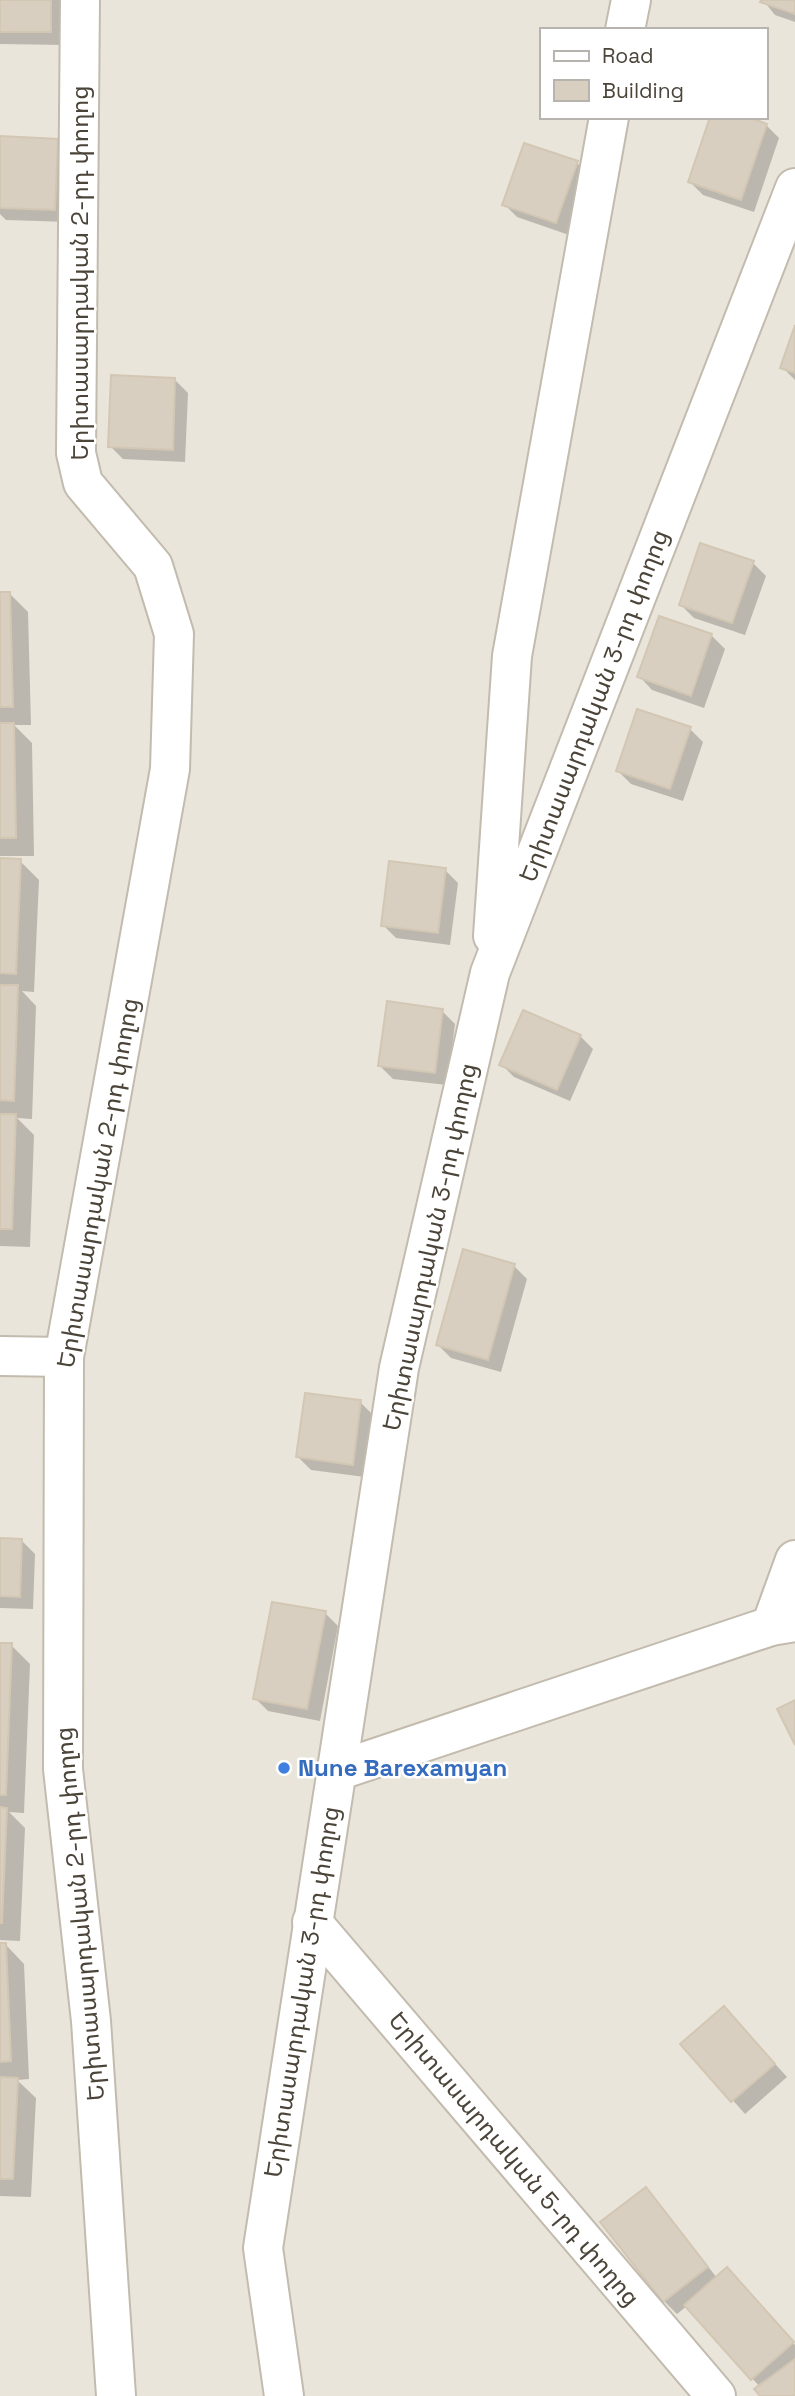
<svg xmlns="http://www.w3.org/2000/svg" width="795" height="2396" font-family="'Space Grotesk','Noto Sans Armenian',sans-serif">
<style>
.residential{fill:#eae5da;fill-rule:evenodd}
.shadow{fill:#0003}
.building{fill:#d8cfc1;stroke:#d3c7b4;stroke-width:2}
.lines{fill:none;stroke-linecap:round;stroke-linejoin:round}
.minor-casing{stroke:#c2bbae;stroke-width:42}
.minor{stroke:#fff;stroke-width:38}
.shop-dot{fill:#3f7fe0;stroke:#fff;stroke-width:2.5}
.labels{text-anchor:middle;stroke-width:5;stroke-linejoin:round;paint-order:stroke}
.street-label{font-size:24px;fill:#4b4439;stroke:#fff}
.shop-label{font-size:24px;font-weight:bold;fill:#366cbe;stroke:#fff;text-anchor:start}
</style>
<rect width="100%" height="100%" fill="#f6f3ec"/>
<path class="residential" d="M0,0h795v2396h-795zM541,30h224v87h-224z"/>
<g class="shadow">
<polygon points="0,0 63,0 63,45 0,44"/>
<polygon points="763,0 795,0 795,22 775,15"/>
<polygon points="766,125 779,138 754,212 703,195 690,182"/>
<polygon points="0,138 57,140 70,153 68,222 6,220 0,214"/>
<polygon points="577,163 590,176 569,235 517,217 504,204"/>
<polygon points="795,330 795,380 782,367"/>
<polygon points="175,380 188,393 185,462 123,459 110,446"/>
<polygon points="753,563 766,576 745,635 694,618 681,605"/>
<polygon points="0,594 10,594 28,612 31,725 14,725 32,743 34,856 0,856"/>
<polygon points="660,618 712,636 725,649 704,708 652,690 640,677"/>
<polygon points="690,729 703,742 683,801 631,784 618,771"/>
<polygon points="0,860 20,861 39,880 34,992 22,991 36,1006 32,1119 17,1118 34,1135 30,1247 0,1246"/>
<polygon points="445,870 458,883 450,945 396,938 383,925"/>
<polygon points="442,1011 455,1024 447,1085 393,1079 380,1066"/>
<polygon points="580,1036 593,1049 570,1101 514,1077 501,1064"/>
<polygon points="514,1266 527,1279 501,1372 451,1358 438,1345"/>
<polygon points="360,1402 373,1415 365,1477 311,1470 298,1457"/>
<polygon points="0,1540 22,1541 35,1554 33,1609 0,1608"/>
<polygon points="325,1613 338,1626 320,1721 268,1711 255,1698"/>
<polygon points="0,1645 11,1645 30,1664 24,1813 9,1812 25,1828 20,1941 0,1940"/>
<polygon points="0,1945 6,1945 24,1964 29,2079 17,2080 36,2098 31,2197 0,2196"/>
<polygon points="724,2008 787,2077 745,2114 683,2044"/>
<polygon points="646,2189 658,2202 717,2278 739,2282 795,2345 795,2396 762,2396 760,2387 687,2306 677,2314 664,2301"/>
</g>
<g class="building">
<rect x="0" y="0" width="51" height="32"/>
<polygon points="761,0 795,0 795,14 760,2"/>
<polygon points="710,117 748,117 767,124 741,200 688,182"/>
<polygon points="0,136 58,139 55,210 0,208"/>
<polygon points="524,143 578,161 556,223 502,205"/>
<polygon points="795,325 795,373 780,368"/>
<polygon points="111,375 175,378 173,450 108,447"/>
<polygon points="700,543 754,561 732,623 679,605"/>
<polygon points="0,592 10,592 13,707 0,707"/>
<polygon points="659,616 712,634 691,696 637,677"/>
<polygon points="637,709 691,727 670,789 616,771"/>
<polygon points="0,723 14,723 16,838 0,838"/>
<polygon points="0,858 21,859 16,974 0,973"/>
<polygon points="389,861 446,868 438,933 381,926"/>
<polygon points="0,985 18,985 14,1101 0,1100"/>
<polygon points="387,1001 443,1009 435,1073 378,1066"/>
<polygon points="523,1010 581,1035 557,1090 499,1065"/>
<polygon points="0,1114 16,1114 12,1229 0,1229"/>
<polygon points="463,1249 515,1264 488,1360 436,1345"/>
<polygon points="305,1393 361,1400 353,1465 296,1457"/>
<polygon points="0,1538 22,1539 20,1597 0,1596"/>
<polygon points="272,1602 326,1611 307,1709 253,1699"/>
<polygon points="0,1643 12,1643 6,1795 0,1795"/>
<polygon points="795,1700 795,1745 777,1709"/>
<polygon points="0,1807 7,1808 2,1923 0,1923"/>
<polygon points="0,1943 6,1943 11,2061 0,2062"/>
<polygon points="724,2006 775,2064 731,2102 680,2044"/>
<polygon points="0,2077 18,2078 13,2179 0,2179"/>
<polygon points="646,2187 708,2267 663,2302 600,2222"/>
<polygon points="727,2267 794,2342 751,2380 684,2305"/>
<polygon points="795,2359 795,2396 760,2396 754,2389"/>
</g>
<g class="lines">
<defs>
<g id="minor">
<polyline points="80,0 76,453 83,483 153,566 174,634 170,769 64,1357 63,1769 91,2021 116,2396"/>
<polyline points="625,30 631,0"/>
<polyline points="493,936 512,656 609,117"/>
<polyline points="0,1356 64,1357"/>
<polyline points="771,1626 795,1560"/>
<polyline points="337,1771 771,1626 795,1622"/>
<polyline points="312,1922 716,2396"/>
<polyline points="284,2396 263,2248 399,1368 490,973 795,188"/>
</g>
</defs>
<use href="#minor" class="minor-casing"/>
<use href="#minor" class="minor"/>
</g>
<circle class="shop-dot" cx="284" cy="1768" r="7"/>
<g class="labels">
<g class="street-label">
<text transform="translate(80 273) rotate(-90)" y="8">Երիտասարդական 2-րդ փողոց</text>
<text transform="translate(594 706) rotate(-69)" y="8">Երիտասարդական 3-րդ փողոց</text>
<text transform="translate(98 1183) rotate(-80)" y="8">Երիտասարդական 2-րդ փողոց</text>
<text transform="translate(430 1247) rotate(-78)" y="8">Երիտասարդական 3-րդ փողոց</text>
<text transform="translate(80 1914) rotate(-95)" y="8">Երիտասարդական 2-րդ փողոց</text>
<text transform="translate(302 1992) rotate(-81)" y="8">Երիտասարդական 3-րդ փողոց</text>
<text transform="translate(514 2159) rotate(50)" y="8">Երիտասարդական 5-րդ փողոց</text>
</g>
<g class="shop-label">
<text x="298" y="1776">Nune Barexamyan</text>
</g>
</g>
<rect x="540" y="28" width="228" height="91" fill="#ffffff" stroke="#b7b4b0" stroke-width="2"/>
<rect x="554" y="51" width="35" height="10" fill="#ffffff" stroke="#b7b4b0" stroke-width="2"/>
<text x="602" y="63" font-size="21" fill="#4b4439">Road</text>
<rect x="554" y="80" width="35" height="21" fill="#d8cfc1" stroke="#b7b4b0" stroke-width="2"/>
<text x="602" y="98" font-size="21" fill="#4b4439">Building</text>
</svg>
